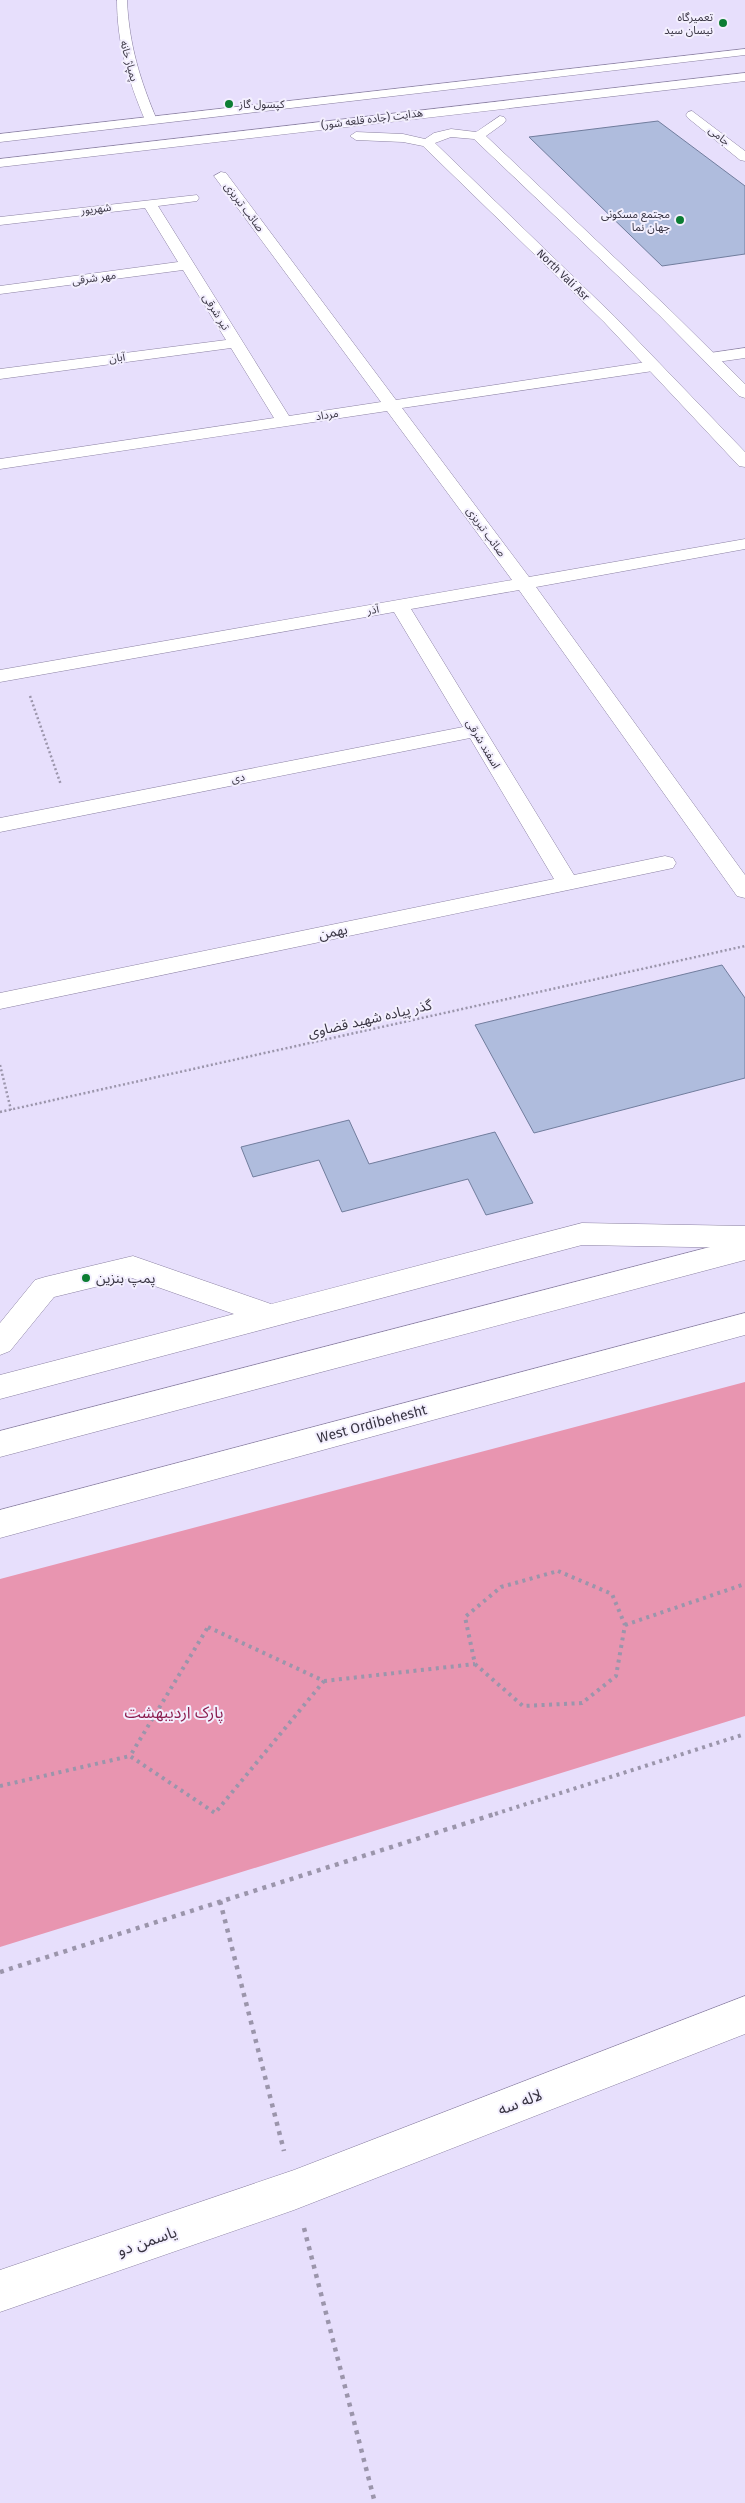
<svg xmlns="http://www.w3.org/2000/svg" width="745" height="2503" viewBox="0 0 745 2503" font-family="'Fira Sans','Noto Sans Arabic',sans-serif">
	<rect width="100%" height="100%" fill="#e7dffc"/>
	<path fill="#e895b0" d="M745,1382V1716L0,1947V1579Z"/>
	<g fill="#afbcdd" stroke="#717d9d">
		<path d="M658,121L745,186V254L662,266L529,137Z"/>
		<path d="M722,965L745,998V1078L534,1133L475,1025Z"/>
		<path d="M349,1120L369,1164L495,1132L533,1203L486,1215L468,1179L342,1212L319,1160L253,1177L241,1147Z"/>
	</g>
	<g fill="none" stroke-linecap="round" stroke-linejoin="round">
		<g stroke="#8c82a3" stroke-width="1">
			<g id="minor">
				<path d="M117,0H127C129,44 140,80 157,120L155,123H147L145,120C128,80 117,43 117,0Z"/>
				<path d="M692,111L745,151V161L740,160L688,118L686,115L688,112Z"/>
				<path d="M221,172L226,173L396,400L653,361L659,363L661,366L653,371L402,408L529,577L745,539V549L536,587L745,875V898L737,896L519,590L411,609L574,875L665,856L673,858L676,863L673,868L0,1009V993L554,879L470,738L0,832V818L463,727L394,612L0,682V670L512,580L387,411L0,469V459L274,418L231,348L0,379V369L226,340L183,270L0,294V286L178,262L145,208L0,225V217L197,195L199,198L197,201L158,206L289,416L381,402L214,176Z"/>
				<path d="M745,348V358L710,363L702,358L710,353Z"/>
				<path d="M582,1223L745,1226V1248L582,1245L0,1399V1375L234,1314L132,1278L54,1297L10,1351L0,1355V1323L35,1280L45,1277L133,1256L271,1304Z"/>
				<path d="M745,1996V2034L294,2210L0,2312V2270L294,2170Z"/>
			</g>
		</g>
		<g stroke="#8c82a3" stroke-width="1">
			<g id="major">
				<path d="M745,49V55L0,142V134Z"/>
				<path d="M745,73V81L0,167V159Z"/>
				<path d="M500,116L504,117L506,120L504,123L486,136L669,309L745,384V398L739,396L659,315L474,139L451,137L435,143L614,316L745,452V467L739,466L604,322L423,146L403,142L356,140L350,136L356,132L403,134L425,139L434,133L451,129L476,132Z"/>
				<path d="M745,1238V1260L0,1457V1431Z"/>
				<path d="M745,1313V1335L0,1538V1510Z"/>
			</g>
		</g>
		<g stroke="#9b95ab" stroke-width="2.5" stroke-dasharray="2 2.5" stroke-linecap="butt">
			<path d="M30,696L61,785"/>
			<path d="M0,1065L11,1110"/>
			<path d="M0,1112L745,946"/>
		</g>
		<g stroke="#9b95ab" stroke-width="4" stroke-dasharray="3 4.5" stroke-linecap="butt">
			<path d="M558,1571L612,1594L625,1625L616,1676L582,1703L523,1706L475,1664L465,1617L501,1587Z"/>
			<path d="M625,1625L745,1584"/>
			<path d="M208,1627L324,1681L215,1813L130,1756Z"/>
			<path d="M324,1681L475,1664"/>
			<path d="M0,1786L130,1756"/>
			<path d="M495,1814L745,1734"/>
		</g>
		<g stroke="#9b95ab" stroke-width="4.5" stroke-dasharray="4 5.5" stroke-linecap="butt">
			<path d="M220,1901L284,2151"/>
			<path d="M0,1972L498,1813"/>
			<path d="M304,2228L375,2503"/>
		</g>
		<use href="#minor" fill="#fff" fill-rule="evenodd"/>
		<use href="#major" fill="#fff" fill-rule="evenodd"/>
	</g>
	<g fill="#0c7d33" stroke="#f3effe" stroke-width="2">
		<circle cx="723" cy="23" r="5"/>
		<circle cx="229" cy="104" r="5"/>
		<circle cx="680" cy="220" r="5"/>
		<circle cx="86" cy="1278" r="5"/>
	</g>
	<g text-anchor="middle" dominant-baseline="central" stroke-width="4" stroke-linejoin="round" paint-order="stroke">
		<g font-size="11" fill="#383442" stroke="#f3effe" text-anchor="end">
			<text x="713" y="17">تعمیرگاه<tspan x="713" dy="13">نیسان سید</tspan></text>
			<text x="239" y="104" text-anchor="start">کپسول گاز</text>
			<text x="670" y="214">مجتمع مسکونی<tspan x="670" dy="13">جهان نما</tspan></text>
		</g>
		<g font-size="11" fill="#383442" stroke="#f3effe">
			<text transform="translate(129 61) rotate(75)">پمپاژ خانه</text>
			<text transform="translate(372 119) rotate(-7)">هدایت (جاده قلعه شور)</text>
			<text transform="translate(719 136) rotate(39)">جامی</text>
			<text transform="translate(244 207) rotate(53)">صائب تبریزی</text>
			<text transform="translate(96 209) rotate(-7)">شهریور</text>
			<text transform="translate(563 275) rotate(44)">North Vali Asr</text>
			<text transform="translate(94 278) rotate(-8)">مهر شرقی</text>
			<text transform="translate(216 312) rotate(58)">تیر شرقی</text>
			<text transform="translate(117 358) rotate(-8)">آبان</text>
			<text transform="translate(327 415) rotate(-9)">مرداد</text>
			<text transform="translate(486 532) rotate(54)">صائب تبریزی</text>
			<text transform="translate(373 610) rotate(-10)">آذر</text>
			<text transform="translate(483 744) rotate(59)">اسفند شرقی</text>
			<text transform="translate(238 778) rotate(-11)">دی</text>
		</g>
		<g font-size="14" fill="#383442" stroke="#f3effe">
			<text transform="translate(333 932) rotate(-12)">بهمن</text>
			<text transform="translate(370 1019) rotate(-13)">گذر پیاده شهید قضاوی</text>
			<text transform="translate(372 1424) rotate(-15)">West Ordibehesht</text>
		</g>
		<g font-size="14" fill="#383442" stroke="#f3effe" text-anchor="start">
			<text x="96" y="1278">پمپ بنزین</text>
		</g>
		<g font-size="16" fill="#8b1d4f" stroke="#f3effe">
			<text x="174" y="1712">پارک اردیبهشت</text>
		</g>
		<g font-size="16" fill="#383442" stroke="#f3effe">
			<text transform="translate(520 2102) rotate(-21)">لاله سه</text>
			<text transform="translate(147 2241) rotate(-19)">یاسمن دو</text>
		</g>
	</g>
</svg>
